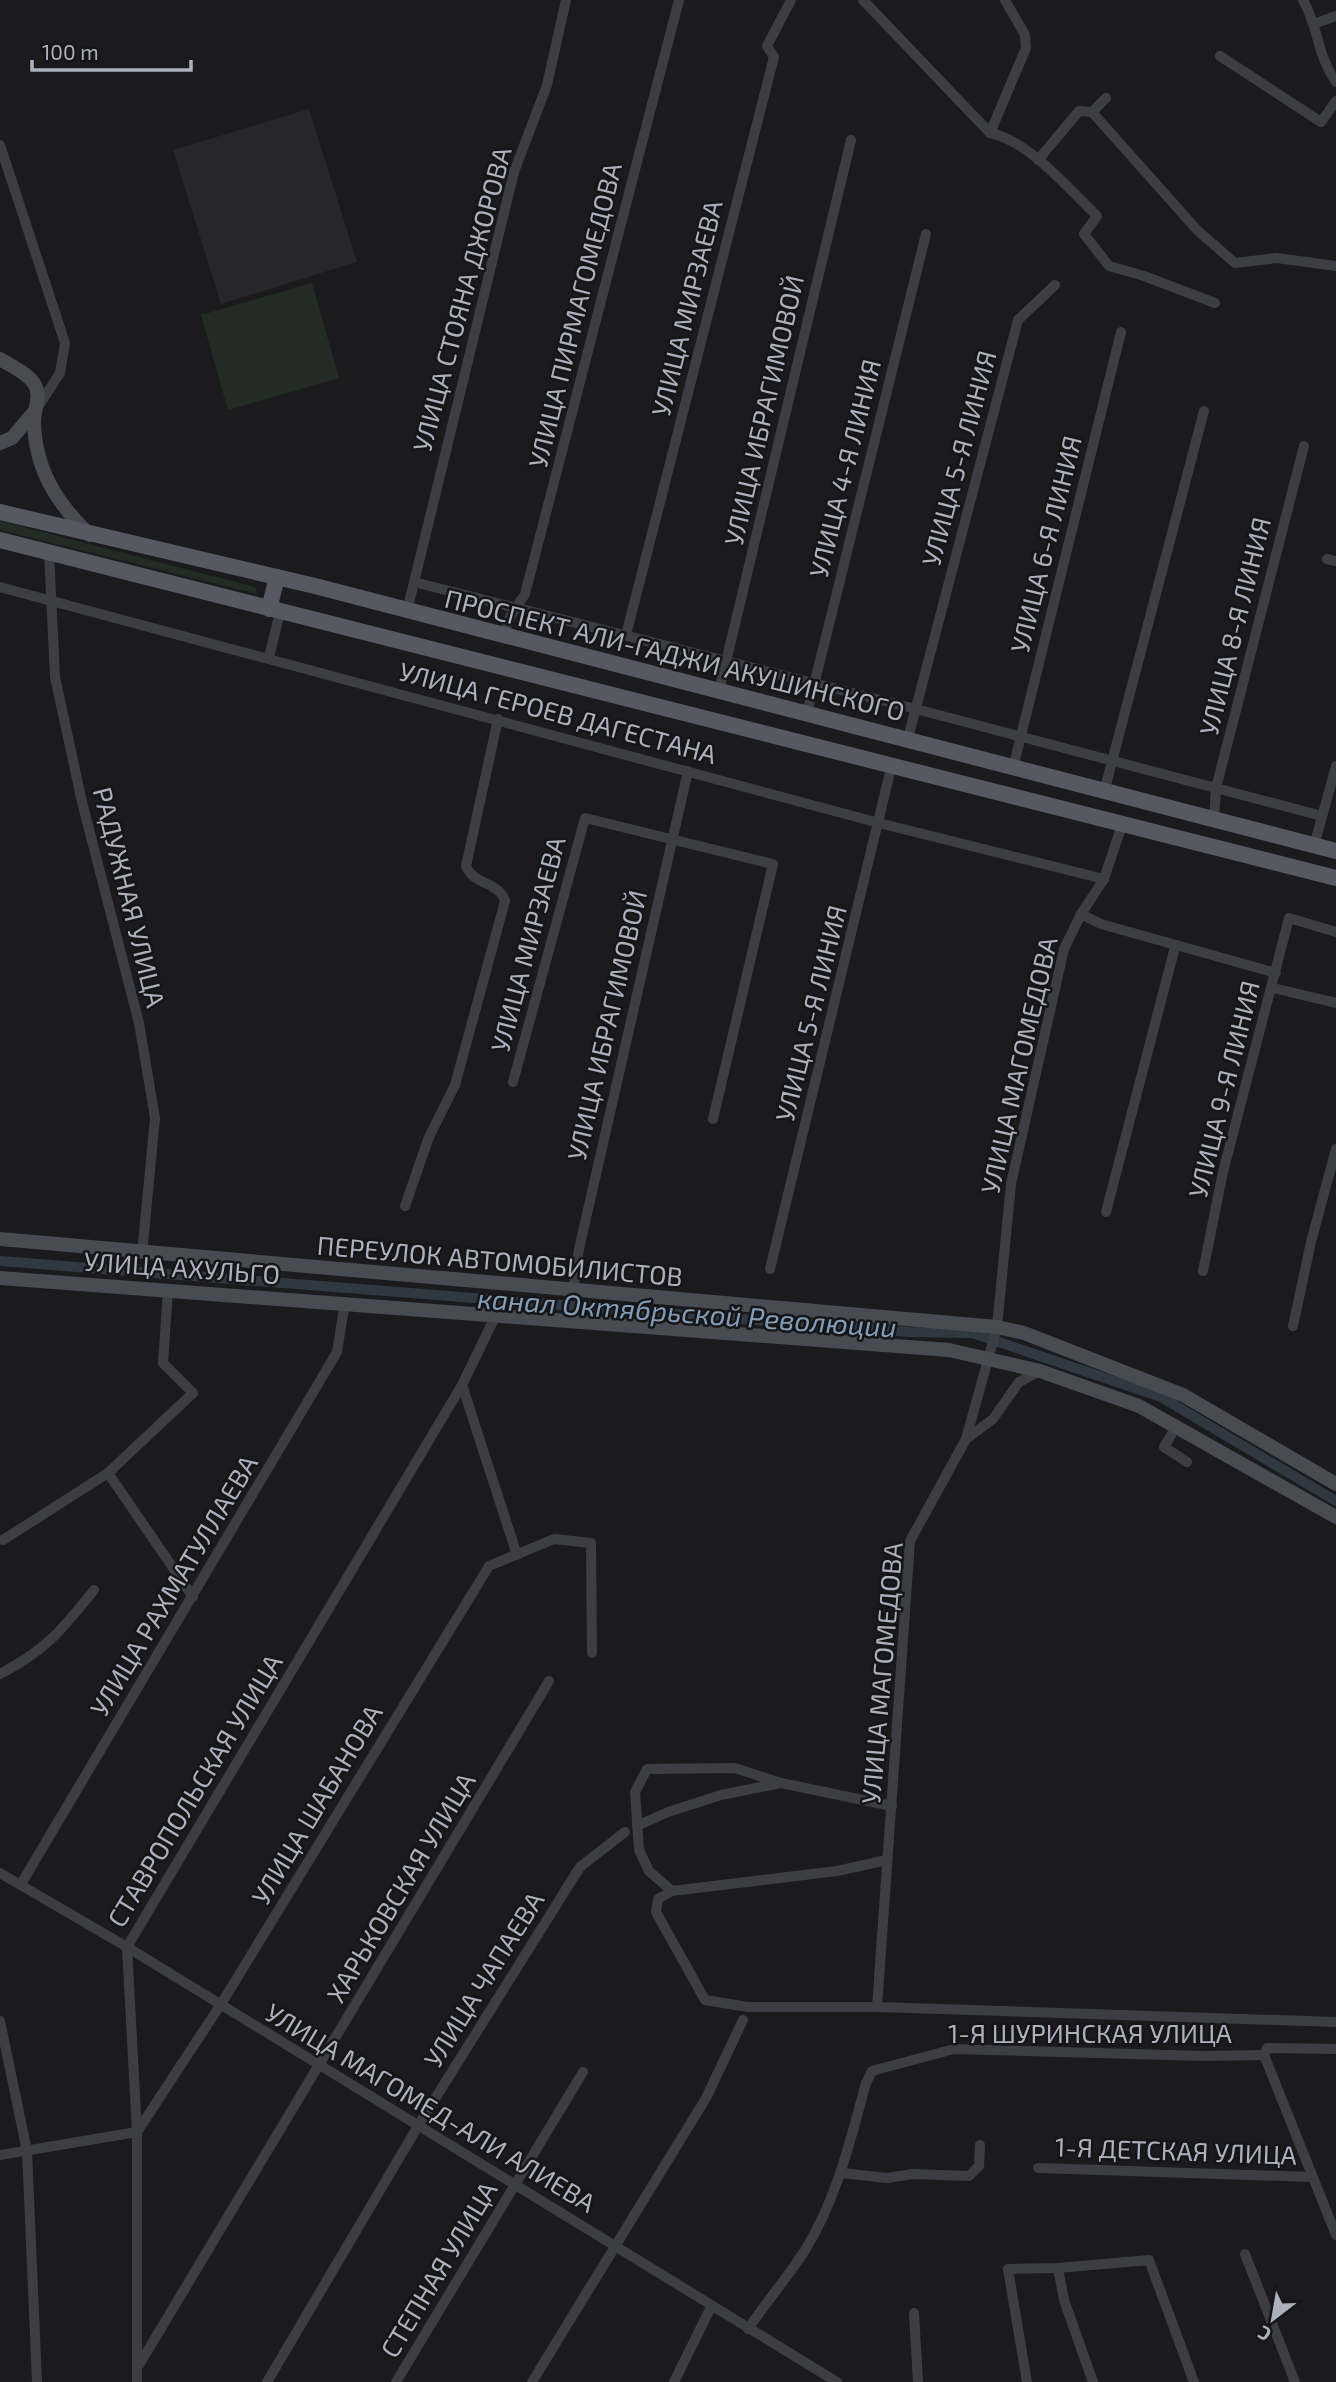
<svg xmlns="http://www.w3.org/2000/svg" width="1336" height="2382" viewBox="0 0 1336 2382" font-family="'Exo 2',sans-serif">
	<rect width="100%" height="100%" fill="#1b1b1d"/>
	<path fill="#27272a" d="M309,109L357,262L221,304L173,150Z"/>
	<g fill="#222c24">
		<path d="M312,283L339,378L228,410L201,315Z"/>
		<path d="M0,521L255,587L258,594L0,530Z"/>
	</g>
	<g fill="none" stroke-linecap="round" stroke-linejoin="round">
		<path stroke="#303942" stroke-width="10" d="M0,1261L909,1332L972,1333L1161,1397L1336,1501"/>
		<g stroke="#3d3e44" stroke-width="10">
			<path d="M863,0L990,133"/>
			<path d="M1303,0C1320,30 1315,51 1336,82"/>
			<path d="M1316,23L1336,16"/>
			<path d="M1220,56L1321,122L1336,101"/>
			<path d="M1092,112L1198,231L1235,263L1277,258L1336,266"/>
			<path d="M990,133C1028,140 1070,190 1097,216L1084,234L1109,266L1144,276L1215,303"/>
			<path d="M990,133L1026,48L1025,35L1005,0"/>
			<path d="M0,145L65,343L60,373L36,410"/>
			<path d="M1038,160L1079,111L1092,112L1106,98"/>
			<path d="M49,552L55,677L82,802L139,1023L155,1118L142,1254"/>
			<path d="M1327,559L1336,561"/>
			<path d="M414,582L916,709L1322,816"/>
			<path d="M0,587L879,823L1104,879"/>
			<path d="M407,611L514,172L547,85L566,0"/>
			<path d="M626,635L774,57L767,46L791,0"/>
			<path d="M503,636L510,617L525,594L679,0"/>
			<path d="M269,657L280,612"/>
			<path d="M719,691L851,140"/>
			<path d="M807,713L926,234"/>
			<path d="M908,738L1018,320L1055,285"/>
			<path d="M1013,768L1121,332"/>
			<path d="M1104,792L1204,411"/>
			<path d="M1214,819L1216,788L1304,446"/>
			<path d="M1314,846L1336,766"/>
			<path d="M1081,914L1101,924L1276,973"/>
			<path d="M1273,988L1336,1003"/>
			<path d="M513,1082L585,818L773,864L713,1119"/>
			<path d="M405,1206L429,1137L455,1085L505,901C500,882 473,885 466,866L498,719"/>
			<path d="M1106,1212L1175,947"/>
			<path d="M770,1269L891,768"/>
			<path d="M1203,1271L1223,1172L1289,918L1336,932"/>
			<path d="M573,1291L579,1249L688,771"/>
			<path d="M1293,1326L1311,1242L1336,1149"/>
			<path d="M462,1385L517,1555"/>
			<path d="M1177,1425L1164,1447L1187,1462"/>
			<path d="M966,1439L993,1419L1019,1382L1040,1371"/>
			<path d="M108,1473L193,1597"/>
			<path d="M3,1540L108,1473L193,1393L163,1363L168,1290"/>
			<path d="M0,1674C46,1650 62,1630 94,1590"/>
			<path d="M781,1783L735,1768L647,1769L635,1792L639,1850L649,1871L672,1891L658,1899L656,1912L705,2000L748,2007H877L1336,2022"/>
			<path d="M637,1826L668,1812L721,1795L781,1783L892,1806"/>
			<path d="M0,1873L127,1947L837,2382"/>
			<path d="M21,1884L337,1352L345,1302"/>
			<path d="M672,1891L837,1871L887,1860"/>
			<path d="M877,2007L910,1541L966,1439L997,1327L1011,1184L1064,949L1081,914L1104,879L1122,825"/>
			<path d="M0,2021L27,2151L37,2382"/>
			<path d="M1336,2049L1267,2048L1264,2055L1336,2235"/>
			<path d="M0,2155L137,2132L221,2004L489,1566L554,1539L591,1543L592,1653"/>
			<path d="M1038,2168L1312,2177"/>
			<path d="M842,2173L887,2178L913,2174L969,2176L979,2166L980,2145"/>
			<path d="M1245,2254L1295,2382"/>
			<path d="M1058,2268L1064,2300L1093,2382"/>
			<path d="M914,2313L918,2382"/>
			<path d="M748,2329C766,2302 788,2277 805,2250C837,2199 850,2141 866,2083L872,2071L954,2049L1204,2056L1264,2055"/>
			<path d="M139,2365L549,1681"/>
			<path d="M137,2382V2132L127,1947L462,1385L496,1315"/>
			<path d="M267,2382L418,2126L580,1867L625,1832"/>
			<path d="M396,2382L583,2072"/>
			<path d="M532,2382L706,2098L743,2020"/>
			<path d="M674,2382L711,2307"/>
			<path d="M1027,2382L1008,2269L1058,2268L1149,2260L1194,2382"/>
		</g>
		<g stroke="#494b52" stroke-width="14">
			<path d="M0,359C11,366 28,373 35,385C41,396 34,409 34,422C35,469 57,504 90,535"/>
			<path d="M0,443L12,438L34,412"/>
			<path d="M0,1239L997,1327L1024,1333L1183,1395L1336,1484"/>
			<path d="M0,1278L949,1350L1040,1371L1139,1406L1336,1517"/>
		</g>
		<g stroke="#575962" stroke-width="16">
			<path d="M0,512L315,586L1336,851"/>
			<path d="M0,540L1336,878"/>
			<path d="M269,609L277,577"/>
		</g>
	</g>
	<g text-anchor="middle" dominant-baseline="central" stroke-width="5" stroke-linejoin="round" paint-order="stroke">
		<g font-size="26" fill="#adb1bd" stroke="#161618">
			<text transform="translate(461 299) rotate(-75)">УЛИЦА СТОЯНА ДЖОРОВА</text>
			<text transform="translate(686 308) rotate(-76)">УЛИЦА МИРЗАЕВА</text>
			<text transform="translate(574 315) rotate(-76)">УЛИЦА ПИРМАГОМЕДОВА</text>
			<text transform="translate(763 410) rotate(-77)">УЛИЦА ИБРАГИМОВОЙ</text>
			<text transform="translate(958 458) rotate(-75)">УЛИЦА 5-Я ЛИНИЯ</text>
			<text transform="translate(844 468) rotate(-76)">УЛИЦА 4-Я ЛИНИЯ</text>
			<text transform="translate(1045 544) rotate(-76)">УЛИЦА 6-Я ЛИНИЯ</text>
			<text transform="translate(1234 626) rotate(-76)">УЛИЦА 8-Я ЛИНИЯ</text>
			<text transform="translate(675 654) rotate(14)">ПРОСПЕКТ АЛИ-ГАДЖИ АКУШИНСКОГО</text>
			<text transform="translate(558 712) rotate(15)">УЛИЦА ГЕРОЕВ ДАГЕСТАНА</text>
			<text transform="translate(130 897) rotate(76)">РАДУЖНАЯ УЛИЦА</text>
			<text transform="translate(527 944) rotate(-75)">УЛИЦА МИРЗАЕВА</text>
			<text transform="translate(810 1013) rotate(-76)">УЛИЦА 5-Я ЛИНИЯ</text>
			<text transform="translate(606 1025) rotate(-77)">УЛИЦА ИБРАГИМОВОЙ</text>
			<text transform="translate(1018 1065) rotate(-77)">УЛИЦА МАГОМЕДОВА</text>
			<text transform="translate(1223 1089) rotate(-76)">УЛИЦА 9-Я ЛИНИЯ</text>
			<text transform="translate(500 1260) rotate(5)">ПЕРЕУЛОК АВТОМОБИЛИСТОВ</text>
			<text transform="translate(182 1267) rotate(4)">УЛИЦА АХУЛЬГО</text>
			<text transform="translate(173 1585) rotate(-59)">УЛИЦА РАХМАТУЛЛАЕВА</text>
			<text transform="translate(881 1673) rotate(-85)">УЛИЦА МАГОМЕДОВА</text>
			<text transform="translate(194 1790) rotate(-59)">СТАВРОПОЛЬСКАЯ УЛИЦА</text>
			<text transform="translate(316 1804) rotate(-59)">УЛИЦА ШАБАНОВА</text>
			<text transform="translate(400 1887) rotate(-59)">ХАРЬКОВСКАЯ УЛИЦА</text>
			<text transform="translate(483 1979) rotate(-58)">УЛИЦА ЧАПАЕВА</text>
			<text x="1090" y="2032">1-Я ШУРИНСКАЯ УЛИЦА</text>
			<text transform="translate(431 2107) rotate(31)">УЛИЦА МАГОМЕД-АЛИ АЛИЕВА</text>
			<text transform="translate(1176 2150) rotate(2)">1-Я ДЕТСКАЯ УЛИЦА</text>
			<text transform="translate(438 2269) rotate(-59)">СТЕПНАЯ УЛИЦА</text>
		</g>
		<g font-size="28" font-style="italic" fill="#839db8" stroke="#161618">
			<text transform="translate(687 1312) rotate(4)">канал Октябрьской Революции</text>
		</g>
	</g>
	<g transform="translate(1273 2319) rotate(211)" stroke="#161618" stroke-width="5" paint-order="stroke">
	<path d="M0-5L12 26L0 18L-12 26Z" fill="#adb1bd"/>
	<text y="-10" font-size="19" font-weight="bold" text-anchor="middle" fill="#adb1bd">С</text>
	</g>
	<path d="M32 60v10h159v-10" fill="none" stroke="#adb1bd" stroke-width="3.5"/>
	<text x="42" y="60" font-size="21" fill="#adb1bd" stroke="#161618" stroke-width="5" paint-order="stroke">100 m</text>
</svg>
